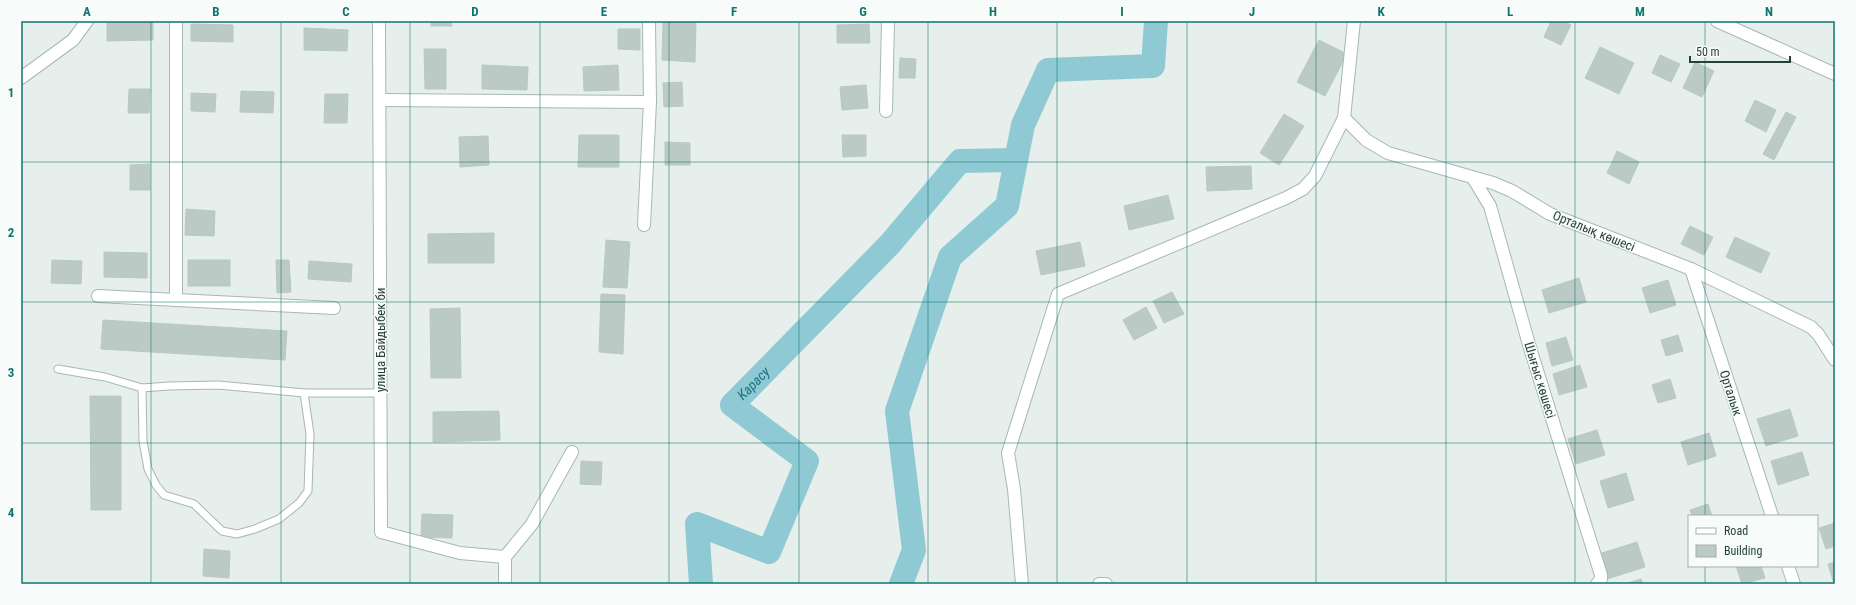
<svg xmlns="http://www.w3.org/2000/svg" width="1856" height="605" viewBox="0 0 1856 605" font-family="'Roboto Condensed',sans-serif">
	<rect width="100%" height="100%" fill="#e6efeb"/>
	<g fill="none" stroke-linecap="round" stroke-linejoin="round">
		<g stroke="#8ec9d4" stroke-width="24">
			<path id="s1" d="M701,584L697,524L769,552L807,461L732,405L890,244L960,161L1016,160"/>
			<path d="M901,584L914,550L897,411L950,257L1007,206L1023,125L1048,70L1153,66L1156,21"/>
		</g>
	</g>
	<g fill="#bbcac4" stroke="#b8c9c2">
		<path d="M431,21H451L452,26H431Z"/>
		<path d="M663,21L696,22L695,62L662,60Z"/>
		<path d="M1551,21H1562L1571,25L1561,45L1544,37Z"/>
		<path d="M153,22V40L107,41V23Z"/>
		<path d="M191,24L233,25V42L191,41Z"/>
		<path d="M869,24L870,43H837V25Z"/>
		<path d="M304,28L348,30L347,51L304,50Z"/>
		<path d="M618,29H640V50L618,49Z"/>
		<path d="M1319,40L1347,54L1325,96L1297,82Z"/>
		<path d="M1600,47L1634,63L1619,94L1585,78Z"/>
		<path d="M424,49H446V89H425Z"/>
		<path d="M1660,55L1680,64L1671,82L1652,73Z"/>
		<path d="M900,58L916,59L915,78H899Z"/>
		<path d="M1695,62L1714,71L1702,97L1683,88Z"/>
		<path d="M482,65L528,67L527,90L482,89Z"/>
		<path d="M618,65L619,90L584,91L583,67Z"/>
		<path d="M682,82L683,106L664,107L663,83Z"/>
		<path d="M866,85L868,108L842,110L840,87Z"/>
		<path d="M129,89H150L149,113H128Z"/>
		<path d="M241,91L274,92L273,113L240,112Z"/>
		<path d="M191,93L216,94L215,112L191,111Z"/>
		<path d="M325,94H348L347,123H324Z"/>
		<path d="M1755,100L1776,110L1766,132L1745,121Z"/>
		<path d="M1786,112L1796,117L1774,160L1763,154Z"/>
		<path d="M1284,114L1304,126L1279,165L1260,153Z"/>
		<path d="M579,135H619V167H578Z"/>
		<path d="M842,135H866V156L843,157Z"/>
		<path d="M488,136L489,165L460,167L459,137Z"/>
		<path d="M665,142L690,143V165H665Z"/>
		<path d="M1617,151L1639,162L1629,184L1607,173Z"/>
		<path d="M150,164V190H130V165Z"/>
		<path d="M1251,166L1252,189L1207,191L1206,167Z"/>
		<path d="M1168,195L1174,219L1129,230L1124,206Z"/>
		<path d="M186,209L215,211L214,236L185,235Z"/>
		<path d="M1690,226L1713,237L1704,255L1681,244Z"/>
		<path d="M494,233V263H428V234Z"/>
		<path d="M1735,237L1770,253L1761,273L1726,257Z"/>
		<path d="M606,240L630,242L627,288L603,287Z"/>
		<path d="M1080,242L1085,266L1041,275L1036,251Z"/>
		<path d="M104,252L147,253V278L104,277Z"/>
		<path d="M52,260L82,261L81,284L51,283Z"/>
		<rect x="188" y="260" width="42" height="26"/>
		<path d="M276,260H289L291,292L277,293Z"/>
		<path d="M309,261L352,264L351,282L308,279Z"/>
		<path d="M1579,278L1586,302L1549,313L1542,290Z"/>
		<path d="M1668,280L1676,305L1650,313L1642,288Z"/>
		<path d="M1172,292L1184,314L1164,323L1153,301Z"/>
		<path d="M601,294L625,295L623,354L599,352Z"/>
		<path d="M1146,307L1157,328L1134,340L1123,320Z"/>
		<path d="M460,308L461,378H431L430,309Z"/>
		<path d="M103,320L287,331L285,360L101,349Z"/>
		<path d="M1678,335L1683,351L1666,356L1661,340Z"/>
		<path d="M1566,337L1573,360L1552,366L1546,343Z"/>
		<path d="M1580,365L1587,387L1559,395L1553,374Z"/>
		<path d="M1670,379L1676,398L1658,403L1652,385Z"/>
		<path d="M90,396H121V510H91Z"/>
		<path d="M1790,409L1798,436L1766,446L1757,419Z"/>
		<path d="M499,411L500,440L433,442V412Z"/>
		<path d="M1597,430L1605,455L1576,464L1568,439Z"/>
		<path d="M1709,433L1716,456L1688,465L1681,442Z"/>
		<path d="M1802,452L1809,475L1778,485L1771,461Z"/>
		<path d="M581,461L602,462L601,485L580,484Z"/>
		<path d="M1626,473L1634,500L1608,508L1600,481Z"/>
		<path d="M1708,504L1712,516H1692L1690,510Z"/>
		<path d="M422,514L453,515L452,538L421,537Z"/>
		<path d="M1835,523V546L1826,549L1819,528Z"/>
		<path d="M1637,542L1645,567L1607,579L1599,554Z"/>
		<path d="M204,549L230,551L229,578L203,576Z"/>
		<path d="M1835,562V584H1834L1828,564Z"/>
		<path d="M1736,566H1761L1765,578L1742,584Z"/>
		<path d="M1641,579L1643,584H1625Z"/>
	</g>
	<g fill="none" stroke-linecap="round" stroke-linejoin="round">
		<g stroke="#a8b8b2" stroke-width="9">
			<g id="service">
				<path d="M58,369L105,377L142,388L169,386L218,385L304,393H380"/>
				<path d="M142,388L143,441L148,469L156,485L164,495L194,504L222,531L237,534L255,529L279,519L299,503L308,491L310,434L304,393"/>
			</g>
		</g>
		<g stroke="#a8b8b2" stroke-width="14">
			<g id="minor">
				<path d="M379,21L381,532L460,553L505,557"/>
				<path d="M1717,21L1835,74"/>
				<path d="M21,78L73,40L87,21"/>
				<path d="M380,100L650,102"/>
				<path d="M886,111L888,21"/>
				<path d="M1344,118L1366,140L1388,153L1493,183L1512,191L1550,214L1691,269L1811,327L1818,334L1835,360"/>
				<path d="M1473,178L1490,206L1530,348L1601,575V579L1597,584"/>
				<path d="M644,225L650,102L649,21"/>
				<path d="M1691,269L1772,516"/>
				<path d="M98,296L334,308"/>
				<path d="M176,300V21"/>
				<path d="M1788,566L1794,584"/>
				<path d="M505,584V557L532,524L572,452"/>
				<path d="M1022,584L1014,489L1008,453L1058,294L1286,198L1303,189L1315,176L1344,118L1354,21"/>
				<path d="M1099,584H1106"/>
			</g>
		</g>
		<use href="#service" stroke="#fff" stroke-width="7"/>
		<use href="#minor" stroke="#fff" stroke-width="12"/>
	</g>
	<path fill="none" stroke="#0f766e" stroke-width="1" stroke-opacity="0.55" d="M151,21V584M281,21V584M410,21V584M540,21V584M669,21V584M799,21V584M928,21V584M1057,21V584M1187,21V584M1316,21V584M1446,21V584M1575,21V584M1705,21V516M21,162H1835M21,302H1835M21,443H1835M1705,566V584"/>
	<g text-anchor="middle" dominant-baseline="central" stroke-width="3" stroke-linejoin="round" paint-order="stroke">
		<g font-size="13" fill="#24423a" stroke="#f7fbf9">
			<text transform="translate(1594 231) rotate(22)">Орталық көшесі</text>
			<text transform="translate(380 340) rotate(-90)">улица Байдыбек би</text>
			<text transform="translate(1540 380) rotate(73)">Шығыс көшесі</text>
			<text transform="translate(1731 393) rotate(72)">Орталык</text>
		</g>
		<g font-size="14" font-style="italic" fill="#1c6f80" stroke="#f7fbf9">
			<text stroke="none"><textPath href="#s1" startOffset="360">Карасу</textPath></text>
		</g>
	</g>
	<rect width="1856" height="605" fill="none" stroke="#f7fbf9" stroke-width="44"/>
	<rect x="1688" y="515" width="130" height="52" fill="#f7fbf9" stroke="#a3b1ad"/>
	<rect x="1696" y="528" width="20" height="6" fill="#ffffff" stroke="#a3b1ad"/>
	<text x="1724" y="535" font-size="12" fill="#24423a">Road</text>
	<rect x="1696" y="545" width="20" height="12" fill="#bbcac4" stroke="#a3b1ad"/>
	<text x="1724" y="555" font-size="12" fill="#24423a">Building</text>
	<path d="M1690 56v6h100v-6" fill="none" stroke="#24423a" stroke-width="2"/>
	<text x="1696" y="56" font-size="12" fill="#24423a" stroke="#f7fbf9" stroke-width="3" paint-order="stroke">50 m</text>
	<rect x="22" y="22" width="1812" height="561" fill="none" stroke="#0f766e" stroke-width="1.5"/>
	<g font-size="13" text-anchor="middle" font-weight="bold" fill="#0f766e">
		<text x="87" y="16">A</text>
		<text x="216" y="16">B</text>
		<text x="346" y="16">C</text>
		<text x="475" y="16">D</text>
		<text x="604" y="16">E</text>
		<text x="734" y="16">F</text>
		<text x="863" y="16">G</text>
		<text x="993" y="16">H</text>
		<text x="1122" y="16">I</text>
		<text x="1252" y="16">J</text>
		<text x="1381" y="16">K</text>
		<text x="1510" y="16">L</text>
		<text x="1640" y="16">M</text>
		<text x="1769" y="16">N</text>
		<text x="11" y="97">1</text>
		<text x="11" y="237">2</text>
		<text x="11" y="377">3</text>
		<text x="11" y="517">4</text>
	</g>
</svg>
